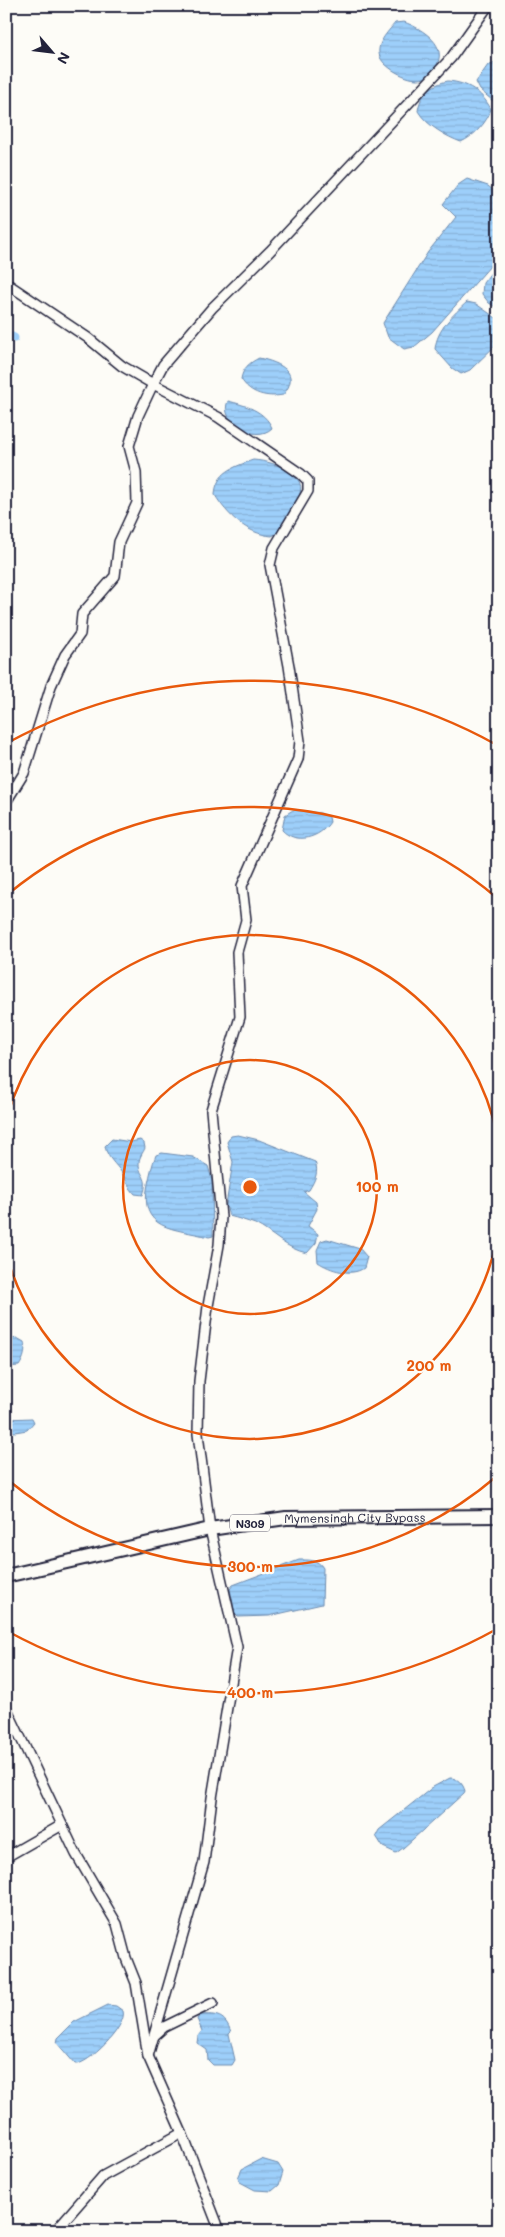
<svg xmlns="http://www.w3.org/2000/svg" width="505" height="2237" viewBox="0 0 505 2237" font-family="Mali,sans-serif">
	<defs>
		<pattern id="water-rules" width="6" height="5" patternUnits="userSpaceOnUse" patternTransform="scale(1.25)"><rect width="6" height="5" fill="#9dcffa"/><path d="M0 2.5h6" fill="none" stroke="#87b1d7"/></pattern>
	</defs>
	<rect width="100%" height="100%" fill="#fdfcf7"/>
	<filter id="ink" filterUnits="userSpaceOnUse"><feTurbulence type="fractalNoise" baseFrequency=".02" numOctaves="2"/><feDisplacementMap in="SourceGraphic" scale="10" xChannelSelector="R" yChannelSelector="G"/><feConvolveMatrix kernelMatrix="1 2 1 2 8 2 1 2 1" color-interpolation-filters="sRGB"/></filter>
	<g filter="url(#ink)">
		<g fill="url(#water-rules)" stroke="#6c8aae">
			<path d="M404,22C423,29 450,46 435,68C432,72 428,77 424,78C412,83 385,69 380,57C375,44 388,32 395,23Z"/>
			<path d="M495,62L499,63V106L480,90L476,82L488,65Z"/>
			<path d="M448,81C468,83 481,91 491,109C487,123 474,136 461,142C447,137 426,125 418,111C420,94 432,84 448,81Z"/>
			<path d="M467,179L488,186L499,195V256L432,332L414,347L404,349L388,337L383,323L428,252L456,217L443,204L458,185Z"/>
			<path d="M499,262V309L489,303L482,294L483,283Z"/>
			<path d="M467,302L476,304L499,320V342L470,370L461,374L452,368L435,349C437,329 453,315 467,302Z"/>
			<path d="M259,358C280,363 302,372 283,395C267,398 250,394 241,379C243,368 249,363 259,358Z"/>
			<path d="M228,401C245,405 265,411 272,428C256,444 218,422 228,401Z"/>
			<path d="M253,460C266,461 279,464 290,473C293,476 299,479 300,484C305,496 283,522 277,533L272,536C247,534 227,515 215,495C216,472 234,467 253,460Z"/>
			<path d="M293,810L320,813L329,817L330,822C320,838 296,845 282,830L285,815Z"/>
			<path d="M238,1135L259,1140L315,1162C319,1172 315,1180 309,1190L304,1192L316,1202L317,1209L308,1226L318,1234L316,1243L307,1253C286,1249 273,1233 255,1224C247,1221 237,1218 229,1216L226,1205L233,1162L227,1142L231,1136Z"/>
			<path d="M112,1139L131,1142L140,1140L144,1143L145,1148C143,1153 139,1157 139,1163C139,1177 150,1176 143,1195L135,1194C129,1188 127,1181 122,1173C116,1164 107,1158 105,1146Z"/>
			<path d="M162,1153L193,1157L208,1166L212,1180L213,1236L209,1237C174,1228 138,1231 148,1184C150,1174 152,1165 156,1155Z"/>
			<path d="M327,1239L360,1249L367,1257L364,1268C351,1277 330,1270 318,1262L317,1250L321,1241Z"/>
			<path d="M17,1338L24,1342C26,1351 24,1359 19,1366L6,1367V1340Z"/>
			<path d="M32,1418L34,1422L27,1430L15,1432L6,1430V1419Z"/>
			<path d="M299,1560C308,1560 318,1559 323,1568L322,1604L269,1616L238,1617L235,1614L230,1589L233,1585Z"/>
			<path d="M450,1778C458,1778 463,1784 465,1791L464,1793L403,1848L396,1853L383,1847L376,1836L379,1830L433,1787Z"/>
			<path d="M108,2005L116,2006L123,2011C128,2026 87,2066 75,2064L57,2043L58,2038L74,2022Z"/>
			<path d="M200,2015C217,2014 225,2015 231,2032L229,2034L235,2060L232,2065H213L208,2060L207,2050L197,2043L198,2036L202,2031L197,2019Z"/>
			<path d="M261,2159L278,2164L283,2172L279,2185L272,2191L255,2190L240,2182L238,2178L242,2169Z"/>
		</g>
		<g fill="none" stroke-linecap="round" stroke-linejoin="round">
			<path stroke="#9dcffa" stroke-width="9" d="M6,334L14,338"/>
			<g stroke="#22223b" stroke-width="12">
				<g id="minor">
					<path d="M6,283L88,338L122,366L153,384L138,416L129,446L136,472L137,503L119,542L115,576L82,614L80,634L65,655L51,686L24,773L6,802"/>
					<path d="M6,1707L76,1854L117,1924L126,1958L136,1983L148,2056L182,2133L220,2231"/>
					<path d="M6,1857L62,1825"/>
					<path d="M154,2036L164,2027L213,2003"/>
					<path d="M148,2056L204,1862L212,1798L237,1647L210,1529L198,1434L199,1381L208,1306L219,1245L221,1217L211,1110L240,1017L237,952L246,920L242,886L298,759L300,741L289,666L270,565L274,548L308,491V481L301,474L218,417L153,384L163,365L212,308L270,251L451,58L488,6"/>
					<path d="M55,2231L103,2176L182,2133"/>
				</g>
			</g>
			<g stroke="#22223b" stroke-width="16">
				<g id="highway">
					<path id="s1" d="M6,1576L210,1529L286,1518L499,1516"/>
				</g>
			</g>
			<use href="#minor" stroke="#fdfcf7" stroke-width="9"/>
			<use href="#highway" stroke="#fdfcf7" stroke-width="12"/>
		</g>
	</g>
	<g fill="none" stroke="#e8590c" stroke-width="2.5">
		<circle cx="250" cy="1187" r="127"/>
		<path d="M498 1235A253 253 0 0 1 7 1257M7 1117A253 253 0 0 1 498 1139"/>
		<path d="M497 1476A380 380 0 0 1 8 1480M8 894A380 380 0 0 1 497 898"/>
		<path d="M495 1630A506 506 0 0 1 9 1632M9 742A506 506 0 0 1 495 744"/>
	</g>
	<g text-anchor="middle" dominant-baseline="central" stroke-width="4.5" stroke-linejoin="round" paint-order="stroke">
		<rect fill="#fdfcf7" stroke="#646373" stroke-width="1" x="230" y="1514.5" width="40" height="17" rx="4"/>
		<g font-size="11" font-weight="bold" fill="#22223b">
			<text x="250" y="1523">N309</text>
		</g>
		<g font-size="12" fill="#22223b" stroke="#fdfcf7">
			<text stroke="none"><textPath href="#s1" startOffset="355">Mymensingh City Bypass</textPath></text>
		</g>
	</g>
	<circle cx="250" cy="1187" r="8" fill="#e8590c" stroke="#fdfcf7" stroke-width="2.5"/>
	<g font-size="15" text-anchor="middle" font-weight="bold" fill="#e8590c" stroke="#fdfcf7" stroke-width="4.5" stroke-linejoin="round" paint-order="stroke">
		<text x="377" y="1192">100 m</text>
		<text x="429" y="1371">200 m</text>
		<text x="250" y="1572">300 m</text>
		<text x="250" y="1698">400 m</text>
	</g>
	<rect width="505" height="2237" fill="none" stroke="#fdfcf7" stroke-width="25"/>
	<rect x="12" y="12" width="480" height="2212" fill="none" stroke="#22223b" stroke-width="2" filter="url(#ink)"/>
	<g transform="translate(52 52) rotate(118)" stroke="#fdfcf7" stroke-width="4" paint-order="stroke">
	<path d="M0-4L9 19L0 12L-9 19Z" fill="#22223b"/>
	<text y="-8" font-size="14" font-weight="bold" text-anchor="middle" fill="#22223b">N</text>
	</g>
</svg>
